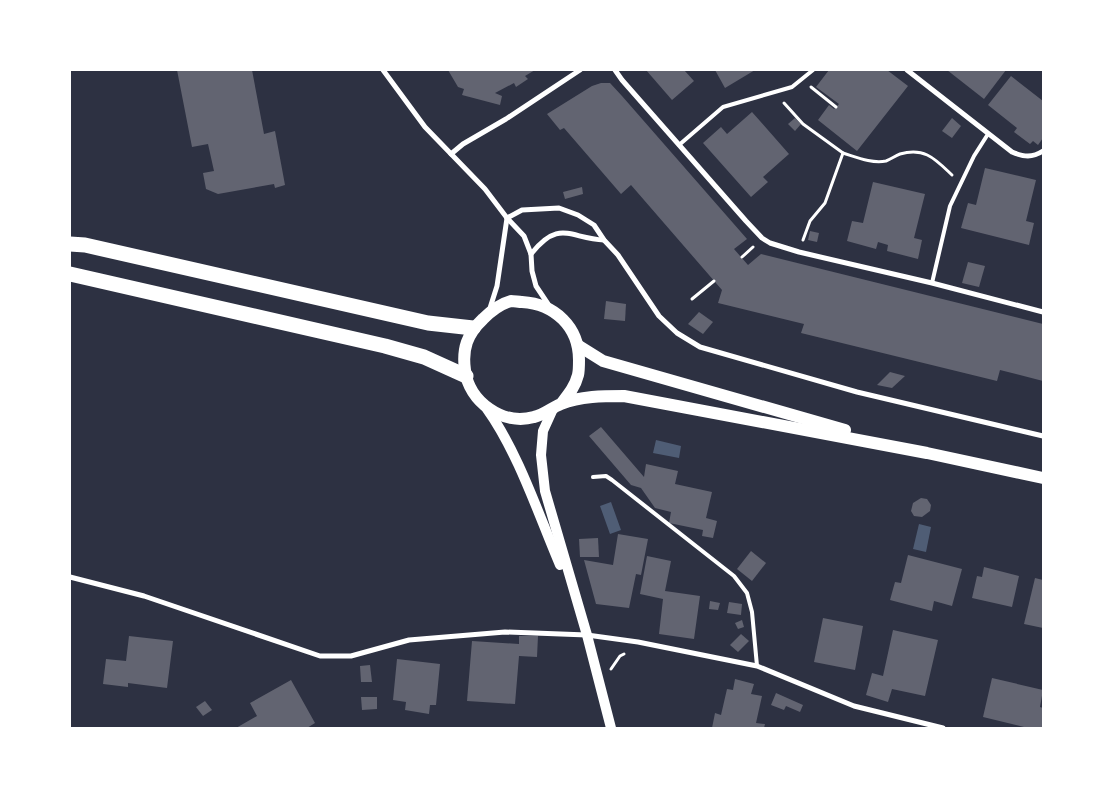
<svg xmlns="http://www.w3.org/2000/svg" width="1113" height="798" viewBox="0 0 1113 798" font-family="'Asap Condensed',sans-serif">
	<rect width="100%" height="100%" fill="#2d3142"/>
	<g fill="#4f5d75">
		<path d="M656,440L681,446L679,458L653,453Z"/>
		<path d="M611,502L621,530L610,534L600,506Z"/>
		<path d="M919,524L931,527L926,552L913,549Z"/>
	</g>
	<g fill="#626471">
		<path d="M177,70H252L264,134L275,131L285,185L275,188L274,184L218,194L206,189L203,173L214,171L208,144L192,147Z"/>
		<path d="M448,70H535L525,76L528,79L516,87L514,83L495,93L502,96L500,105L462,95L464,89L458,87Z"/>
		<path d="M646,70H684L694,81L672,100Z"/>
		<path d="M715,70H755L725,88Z"/>
		<path d="M829,70H887L908,86L857,151L818,120L829,105L834,109L839,104L816,87Z"/>
		<path d="M947,70H1006L984,99Z"/>
		<path d="M1011,76L1043,101V138L1038,145L1033,141L1030,144L1014,132L1017,128L988,105Z"/>
		<path d="M601,83H610L622,96L747,239L734,249L748,265L761,254L1043,324V381L1000,370L997,381L801,333L804,324L718,303L722,290L631,185L621,194L564,128L560,130L547,114L592,86Z"/>
		<path d="M752,112L789,154L763,177L768,182L751,197L703,143L721,127L727,134Z"/>
		<path d="M795,118L801,124L795,131L788,124Z"/>
		<path d="M952,118L961,126L952,138L942,131Z"/>
		<path d="M985,168L1036,180L1026,221L1034,223L1029,245L961,228L968,203L976,205Z"/>
		<path d="M873,182L925,194L914,238L922,240L918,259L887,251L888,245L878,242L876,249L847,241L852,221L863,223Z"/>
		<path d="M582,187L583,194L565,199L563,192Z"/>
		<path d="M810,231L819,233L817,242L808,240Z"/>
		<path d="M968,262L985,266L979,287L962,283Z"/>
		<path d="M606,301L626,304L625,321L604,319Z"/>
		<path d="M699,312L713,322L703,334L688,324Z"/>
		<path d="M890,372L905,376L892,388L877,385Z"/>
		<path d="M601,427L644,477L646,464L678,471L675,484L712,492L706,518L717,521L713,538L702,536L703,530L669,523L671,512L655,508L641,488L631,485L589,436Z"/>
		<path d="M921,498L927,499L931,505L930,511L922,517L914,516L911,511L913,503Z"/>
		<path d="M618,534L648,539L641,575L636,574L629,608L596,604L584,560L613,565Z"/>
		<path d="M598,538L599,557H580L579,539Z"/>
		<path d="M751,551L766,563L752,581L737,569Z"/>
		<path d="M908,555L962,569L952,606L934,601L932,611L890,600L895,582L901,583Z"/>
		<path d="M647,556L671,561L665,591L700,596L694,639L659,634L663,599L640,594Z"/>
		<path d="M984,567L1019,576L1012,607L972,598L977,576L982,577Z"/>
		<path d="M1035,578L1043,580V628L1024,624Z"/>
		<path d="M710,601L720,603L718,610L709,609Z"/>
		<path d="M729,602L742,604L741,615L727,613Z"/>
		<path d="M823,618L863,626L855,670L814,662Z"/>
		<path d="M742,620L744,627L738,629L735,623Z"/>
		<path d="M893,630L938,640L925,696L892,689L888,702L866,695L872,673L883,676Z"/>
		<path d="M741,634L749,641L738,652L730,645Z"/>
		<path d="M129,636L173,641L167,688L128,683V687L103,684L106,659L126,661Z"/>
		<path d="M519,636H538L537,657L519,656L515,704L467,701L472,641L519,644Z"/>
		<path d="M397,659L440,664L436,705H430L429,714L405,710L406,702L393,700Z"/>
		<path d="M370,665L372,682H361L360,666Z"/>
		<path d="M992,678L1043,690L1040,707L1043,708V728H1028L983,717Z"/>
		<path d="M735,679L754,684L751,694L762,696L756,723L765,724L764,728H712L715,713L721,715L727,689L733,690Z"/>
		<path d="M291,680L315,723L307,728H236L257,716L250,703Z"/>
		<path d="M776,693L803,705L800,712L786,706L784,710L771,705Z"/>
		<path d="M361,697H377V709L362,710Z"/>
		<path d="M205,701L212,710L203,716L196,707Z"/>
	</g>
	<g fill="none" stroke-linecap="round" stroke-linejoin="round">
		<g stroke="#fff" stroke-width="3">
			<path d="M811,87L836,107"/>
			<path d="M784,103L803,124L843,153"/>
			<path d="M803,240L810,221L825,203L843,153C856,157 872,164 886,161C891,159 895,156 900,154C925,147 935,159 952,175"/>
			<path d="M742,257L753,247"/>
			<path d="M692,299L714,281"/>
			<path d="M611,669L620,656L624,654"/>
		</g>
		<g stroke="#fff" stroke-width="4">
			<path d="M679,145L723,107L792,87L813,70"/>
			<path d="M932,283L950,206L974,156L988,134"/>
			<path d="M593,477L606,476L612,480L734,576L747,593L752,612L757,666"/>
		</g>
		<g stroke="#fff" stroke-width="5">
			<path d="M383,70L425,127L485,189L507,218L524,236L531,254L532,271L536,286L548,304"/>
			<path d="M615,70L622,80L746,221L762,238L770,243L799,252L932,283L1043,312"/>
			<path d="M907,70L1012,152C1024,157 1032,158 1043,151"/>
			<path d="M451,154L463,144L506,119L580,70"/>
			<path d="M507,218L522,210L559,208L578,215L594,225L604,240L618,255L659,316L677,333L700,347L857,392L1043,436"/>
			<path d="M531,254C559,219 569,238 604,240"/>
			<path d="M490,308L497,286L507,218"/>
			<path d="M70,577L144,596L320,656H351L409,640L505,632L587,635L638,642L757,666L854,706L943,728"/>
		</g>
		<g stroke="#fff" stroke-width="10">
			<path d="M487,409C518,452 539,516 560,565"/>
			<path d="M553,409L543,431L541,455L545,491L587,635L611,728"/>
		</g>
		<g stroke="#fff" stroke-width="12">
			<path d="M579,346L603,361L845,430"/>
			<path d="M561,404C568,395 575,387 578,375C579,371 579,365 579,360C579,327 555,304 522,302C519,302 514,301 511,301C500,304 490,312 483,319C467,334 462,349 465,370C469,402 503,426 534,417C544,415 551,408 561,404C580,396 604,396 624,396L927,453L1043,478"/>
		</g>
		<g stroke="#fff" stroke-width="15">
			<path d="M70,244L85,245L428,323L473,328"/>
			<path d="M70,274L385,346L424,357L466,376"/>
		</g>
	</g>
	<rect width="1113" height="798" fill="none" stroke="#ffffff" stroke-width="142"/>
</svg>
